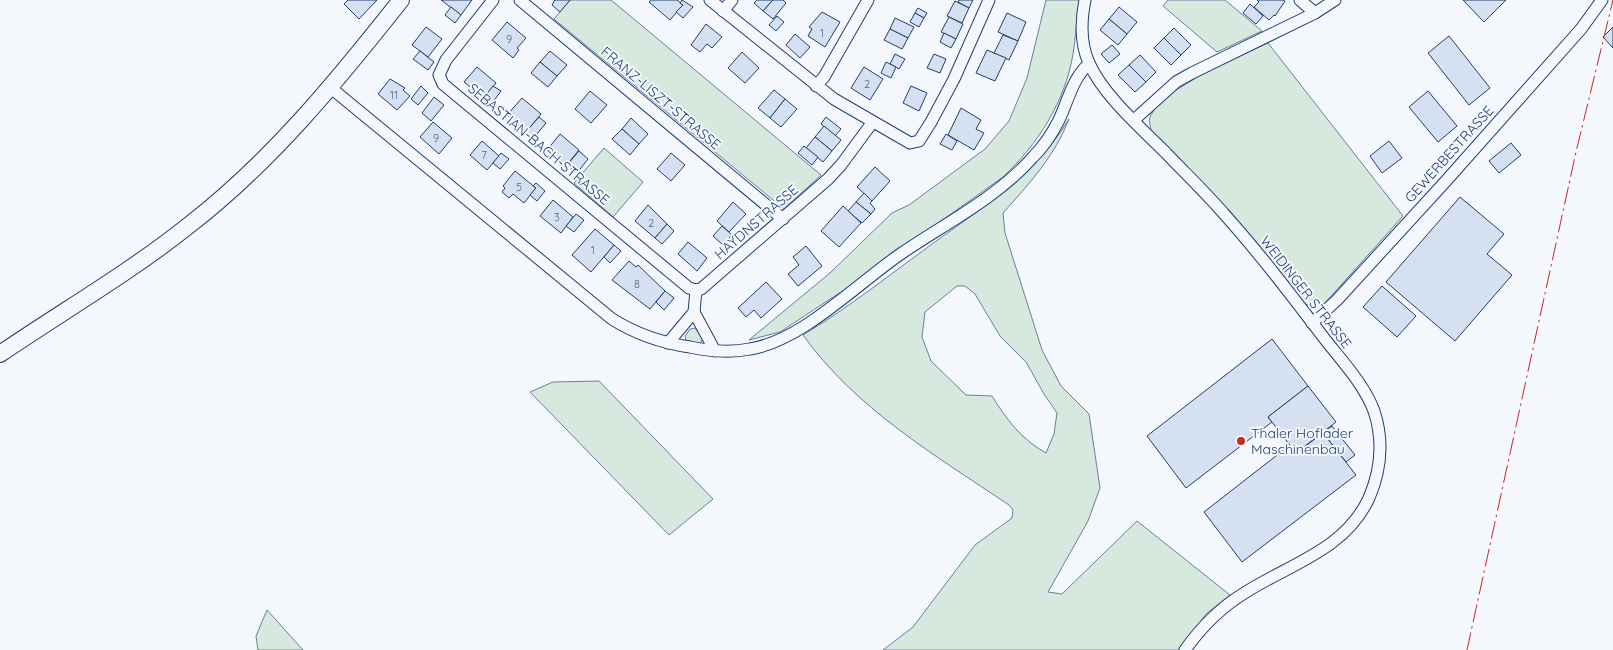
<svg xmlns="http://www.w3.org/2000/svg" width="1613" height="650" viewBox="0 0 1613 650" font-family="Quicksand,sans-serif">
	<rect width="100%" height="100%" fill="#f4f7fb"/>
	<g fill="#d7e8df" stroke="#687fa3" fill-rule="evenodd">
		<path d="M570,0H611L821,175L784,209L554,19Z"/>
		<path d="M1046,0H1081C1076,18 1076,36 1073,54C1065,102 1038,144 1003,177L844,290L780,332L749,340L830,273L892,213L909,205L985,149L1009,121L1027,78Z"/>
		<path d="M1168,0H1225L1262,31L1217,52L1163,6Z"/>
		<path d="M1268,43L1403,216L1324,304C1313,308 1309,307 1299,300L1230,211L1151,130C1150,124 1148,121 1151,115C1162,89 1241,55 1268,43Z"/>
		<path d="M1069,119C1055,156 1029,184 1003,213L1005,233L1042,350L1061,386L1089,414L1100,488L1088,521L1048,592L1062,594L1137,521L1230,595L1206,614L1180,650H883L913,627L975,545L1012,518L1013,510L1009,505C936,456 855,408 803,335C845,310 884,279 924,250C979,209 1032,180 1069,119ZM957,286H965L975,294L1000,336L1026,362L1044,394L1057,413L1054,434L1046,453C1021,439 1007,420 992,396L966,395L931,361L922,337L925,312Z"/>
		<path d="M604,148L643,182L613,217L574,183Z"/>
		<path d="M695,328L703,339L700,344L686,341L685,336L690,329Z"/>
		<path d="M599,381L713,499L669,535L530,392L553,382Z"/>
		<path d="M267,610L303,650H258L256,636Z"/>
	</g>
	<g fill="#d5e0f0" stroke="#1d3f73">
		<path d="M348,0H377L359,19L344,4Z"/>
		<path d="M441,0H472L461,15Z"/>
		<path d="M555,0H570L560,12L552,5Z"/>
		<path d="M651,0H677L683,5L670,20L649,2Z"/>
		<path d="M682,0L693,7L683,18L676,12L683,5L680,3Z"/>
		<path d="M757,0H773L763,11L754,3Z"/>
		<path d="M773,0H783L786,3L773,19L763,11Z"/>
		<path d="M959,0H973L969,8L958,2Z"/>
		<path d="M1257,0H1283L1285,1L1275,16L1274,15L1269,20L1254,7L1259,2Z"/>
		<path d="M1463,0H1506L1484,22Z"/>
		<path d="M955,1L969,8L962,23L947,16Z"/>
		<path d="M1250,4L1263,16L1256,24L1243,13Z"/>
		<path d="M451,7L461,15L455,23L445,15Z"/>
		<path d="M1119,7L1137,22L1127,34L1109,19Z"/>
		<path d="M918,8L927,13L924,18L915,13Z"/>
		<path d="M822,12L840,22L825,47L808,36L812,29L809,27Z"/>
		<path d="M915,13L924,18L919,27L910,22Z"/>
		<path d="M1007,13L1026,22L1018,41L998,32Z"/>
		<path d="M777,16L784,22L776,31L769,25Z"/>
		<path d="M949,17L963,24L956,39L941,32Z"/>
		<path d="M895,18L914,27L908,38L890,29Z"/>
		<path d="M1109,19L1127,34L1118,45L1100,30Z"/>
		<path d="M507,22L526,38L517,48L519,50L513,58L492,40Z"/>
		<path d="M706,24L722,37L712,48L707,44L700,52L691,45Z"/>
		<path d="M426,27L442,39L428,57L412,45Z"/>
		<path d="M1613,27V48L1603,37Z"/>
		<path d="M1174,28L1191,45L1181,55L1164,38Z"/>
		<path d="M890,29L908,38L902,49L884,40Z"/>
		<path d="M944,33L956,39L951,48L940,42Z"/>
		<path d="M795,34L810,47L800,58L786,45Z"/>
		<path d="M1003,35L1018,41L1009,60L994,53Z"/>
		<path d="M1449,36L1490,88L1469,105L1428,53Z"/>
		<path d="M1164,38L1181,55L1171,65L1154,48Z"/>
		<path d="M1112,45L1120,54L1109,63L1101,54Z"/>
		<path d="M987,50L1006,58L995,81L976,73Z"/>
		<path d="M420,51L434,62L428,70L413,59Z"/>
		<path d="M550,51L567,65L557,76L540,62Z"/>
		<path d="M742,52L759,68L745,83L728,68Z"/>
		<path d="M895,54L905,59L899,69L890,64Z"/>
		<path d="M934,54L946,59L940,73L927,68Z"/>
		<path d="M1140,55L1156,72L1146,82L1129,65Z"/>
		<path d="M540,62L557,76L548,87L531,73Z"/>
		<path d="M886,62L896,67L891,78L881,73Z"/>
		<path d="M1129,65L1146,82L1135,92L1118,75Z"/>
		<path d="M477,67L496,83L484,98L464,82Z"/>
		<path d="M864,67L883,79L870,100L851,88Z"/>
		<path d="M390,79L405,88L403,90L410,96L397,110L378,94Z"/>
		<path d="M421,86L428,93L418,105L411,99Z"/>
		<path d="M493,86L501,91L493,102L485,96Z"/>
		<path d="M911,86L927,93L919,111L903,103Z"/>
		<path d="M774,90L785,99L770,118L758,108Z"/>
		<path d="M590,91L607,105L591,123L575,109Z"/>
		<path d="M1428,91L1457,126L1438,142L1409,107Z"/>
		<path d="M434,97L444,105L431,121L422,113Z"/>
		<path d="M522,98L541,114L527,131L507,115Z"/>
		<path d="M785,99L797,109L781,127L770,118Z"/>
		<path d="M961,108L981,120L976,129L984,133L974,150L948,135Z"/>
		<path d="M539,117L546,123L532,140L525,133Z"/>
		<path d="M826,117L841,129L835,136L821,124Z"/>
		<path d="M631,118L648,134L639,144L622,129Z"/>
		<path d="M433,122L452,138L439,154L420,137Z"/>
		<path d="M824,126L841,140L832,151L815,137Z"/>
		<path d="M622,129L639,144L630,155L612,139Z"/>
		<path d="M560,134L579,150L566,166L547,150Z"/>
		<path d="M946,134L957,141L952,150L940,144Z"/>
		<path d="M815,137L832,151L823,162L806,148Z"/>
		<path d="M482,141L499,156L487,170L470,155Z"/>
		<path d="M1389,141L1402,158L1382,173L1370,156Z"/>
		<path d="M1511,143L1521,155L1499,173L1489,161Z"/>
		<path d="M804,146L818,157L812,165L798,153Z"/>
		<path d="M579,151L588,159L577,173L567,165Z"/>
		<path d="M501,153L509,159L500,169L493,163Z"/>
		<path d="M671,153L685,165L671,181L657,169Z"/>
		<path d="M875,167L890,181L872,201L857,187Z"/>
		<path d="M515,171L536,188L524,203L513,194L509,198L502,192L505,188L503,186Z"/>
		<path d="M536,183L545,191L537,201L530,195L536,188L533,186Z"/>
		<path d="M864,193L872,201L870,203L875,209L871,214L856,202Z"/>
		<path d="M1460,197L1504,234L1487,254L1512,275L1455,341L1386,282Z"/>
		<path d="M553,200L573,217L561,233L540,216Z"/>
		<path d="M733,202L746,214L729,232L717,221Z"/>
		<path d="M856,202L871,214L862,223L848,211Z"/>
		<path d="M648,205L667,224L655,238L635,221Z"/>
		<path d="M843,206L861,223L839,247L821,231Z"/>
		<path d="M576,214L584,220L574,232L566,226Z"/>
		<path d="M667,224L674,231L662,244L655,238Z"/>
		<path d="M722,226L732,235L723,245L713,236Z"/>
		<path d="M595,229L614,245L591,272L572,255Z"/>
		<path d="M688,242L707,258L697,271L678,254Z"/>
		<path d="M614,245L621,251L610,263L604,257Z"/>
		<path d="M806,246L822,266L798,286L788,274L799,265L793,257Z"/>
		<path d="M629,261L636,267L638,265L665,291L650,309L612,280Z"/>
		<path d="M766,282L782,299L761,318L754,310L746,317L738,308Z"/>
		<path d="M1382,286L1416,316L1397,337L1363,307Z"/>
		<path d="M665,291L674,298L664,310L656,302Z"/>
		<path d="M1272,339L1308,386L1268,417L1272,422L1186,488L1147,436Z"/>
		<path d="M1308,386L1336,422L1296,453L1268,417Z"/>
		<path d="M1332,426L1355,455L1346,462L1323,433Z"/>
		<path d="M1323,433L1356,475L1242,562L1204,512L1290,445L1296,453Z"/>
	</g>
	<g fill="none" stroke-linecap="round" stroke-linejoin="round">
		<g stroke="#1d3f73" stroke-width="13">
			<g id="street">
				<path d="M493,0L446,60L439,75L443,84L689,288L696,290"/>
				<path d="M520,0L783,219"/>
				<path d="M710,0L834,99L910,143L919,141L931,122L954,79L989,0"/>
				<path d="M1085,0C1081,20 1080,43 1089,63C1103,95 1141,128 1166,153C1186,174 1206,193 1225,215C1260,254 1292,296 1324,338C1341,360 1364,384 1374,411C1384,441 1381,470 1369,498C1345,550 1290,564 1246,592C1221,607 1202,626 1185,650"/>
				<path d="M1300,0L1315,13"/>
				<path d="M723,11L732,0"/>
				<path d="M816,86L824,77L868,0"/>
				<path d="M331,88L612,319C636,334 662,343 690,347C709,351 730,353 750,349C802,341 859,282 902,253C946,223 998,197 1033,157C1044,146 1052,134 1059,120C1068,101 1073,77 1089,64"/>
				<path d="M1134,120L1176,82L1192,73L1315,13L1335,0"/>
				<path d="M694,312L715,351"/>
				<path d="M1312,323L1337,300L1445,182L1581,29L1602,0"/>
				<path d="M668,343L694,312L696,290L701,289L828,179L841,165L872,123"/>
			</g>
		</g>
		<g stroke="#1d3f73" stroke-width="18">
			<path id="secondary" d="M0,354C63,311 129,273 188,226C271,162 337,81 401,0"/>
		</g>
		<use href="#street" stroke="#f4f7fb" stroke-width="11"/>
		<use href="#secondary" stroke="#f4f7fb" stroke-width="16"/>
		<path stroke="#c62828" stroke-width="1" stroke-dasharray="18 4 2.5 4" stroke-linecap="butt" d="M1467,650L1576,152L1613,0"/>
	</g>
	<circle fill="#c62828" stroke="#f4f7fb" stroke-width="2" cx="1241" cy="441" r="5"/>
	<g text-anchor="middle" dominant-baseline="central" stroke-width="4" stroke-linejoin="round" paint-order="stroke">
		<g font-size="11" fill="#4b6792">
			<text x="822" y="33">1</text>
			<text x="509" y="39">9</text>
			<text x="867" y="84">2</text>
			<text x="394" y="95">11</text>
			<text x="436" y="138">9</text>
			<text x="484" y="155">7</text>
			<text x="519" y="187">5</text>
			<text x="557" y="217">3</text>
			<text x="651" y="223">2</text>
			<text x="593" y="250">1</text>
			<text x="637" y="284">8</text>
		</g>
		<g font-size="14" fill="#1d3f73" stroke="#f4f7fb">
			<text transform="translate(661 98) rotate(40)">FRANZ-LISZT-STRASSE</text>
			<text transform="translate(539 144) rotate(40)">SEBASTIAN-BACH-STRASSE</text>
			<text transform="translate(1449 154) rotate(-48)">GEWERBESTRASSE</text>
			<text transform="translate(756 222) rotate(-41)">HAYDNSTRASSE</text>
			<text transform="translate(1306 292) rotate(52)">WEIDINGER STRASSE</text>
		</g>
		<g font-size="14" fill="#1d3f73" stroke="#f4f7fb" text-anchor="start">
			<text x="1251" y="433">Thaler Hoflader<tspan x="1251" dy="16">Maschinenbau</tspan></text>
		</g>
	</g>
</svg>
